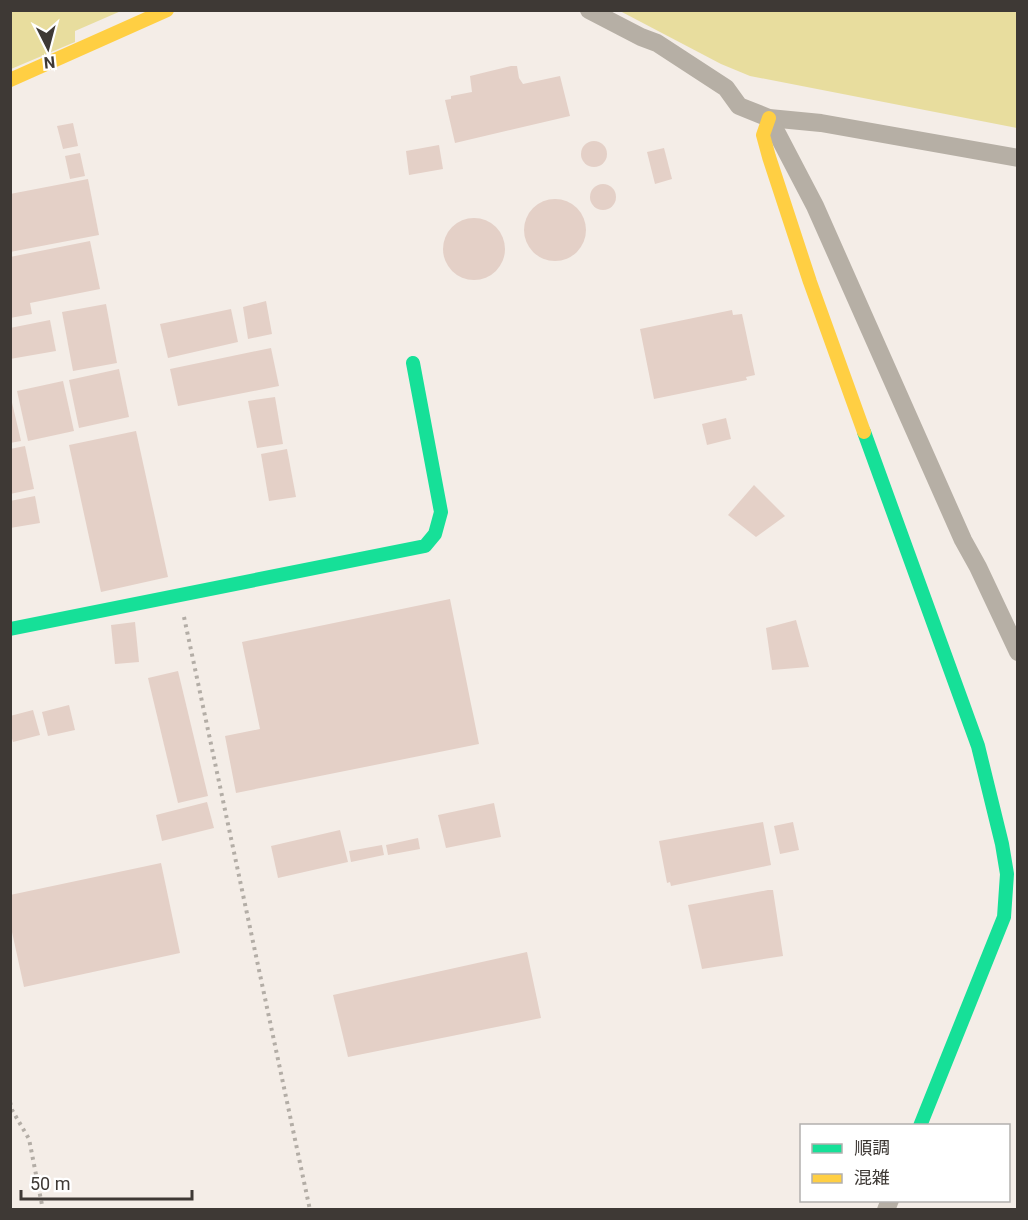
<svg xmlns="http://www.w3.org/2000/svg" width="1028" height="1220" viewBox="0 0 1028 1220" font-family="Roboto,'Noto Sans JP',sans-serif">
	<rect width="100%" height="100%" fill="#f4ede7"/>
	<g fill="#e8dd9e">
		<path d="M11,11H121L75,31V42L11,69Z"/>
		<path d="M620,11H1017V128L750,76L721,64Z"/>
	</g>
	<g fill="#e4d0c7">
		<path d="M511,66H517L519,78L523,84L560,76L570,116L455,143L445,100L451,99V96L472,92L470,76Z"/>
		<path d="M73,123L78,146L63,149L57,126Z"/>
		<circle cx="594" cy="154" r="13"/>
		<path d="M439,145L443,169L409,175L406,151Z"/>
		<path d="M664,148L672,179L655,184L647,152Z"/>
		<path d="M80,153L85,176L70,179L65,156Z"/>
		<path d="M88,179L99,235L10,252V194Z"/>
		<circle cx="603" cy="197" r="13"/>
		<circle cx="555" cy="230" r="31"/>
		<circle cx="474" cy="249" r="31"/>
		<path d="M90,241L100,289L30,303L32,314L10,318V257Z"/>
		<path d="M266,301L272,334L248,339L243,307Z"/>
		<path d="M106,304L117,363L73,371L62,312Z"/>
		<path d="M231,309L238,342L168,358L160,324Z"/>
		<path d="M732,310L733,315L742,314L755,375L746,377L747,380L654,399L640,329Z"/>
		<path d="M50,320L56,351L10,359V328Z"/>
		<path d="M271,348L279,386L178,406L170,369Z"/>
		<path d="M119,369L129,417L79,428L69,380Z"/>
		<path d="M63,381L74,431L28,441L17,391Z"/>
		<path d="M10,394L21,441L10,443Z"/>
		<path d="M275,397L283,444L257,448L248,401Z"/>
		<path d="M726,418L731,439L707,445L702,424Z"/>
		<path d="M136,431L168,577L101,592L69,445Z"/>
		<path d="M25,446L34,489L10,494V449Z"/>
		<path d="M287,449L296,497L269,501L261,454Z"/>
		<path d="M754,485L785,516L756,537L728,515Z"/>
		<path d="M35,496L40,523L10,528V501Z"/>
		<path d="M450,599L479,744L236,793L225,736L260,729L242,642Z"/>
		<path d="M796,620L809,667L772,670L766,628Z"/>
		<path d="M135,622L139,662L115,664L111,625Z"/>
		<path d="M178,671L208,796L178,803L148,678Z"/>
		<path d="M69,705L75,730L48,736L42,712Z"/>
		<path d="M33,710L40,735L13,742L10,732V716Z"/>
		<path d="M207,802L214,828L162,841L156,815Z"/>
		<path d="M494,803L501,837L446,848L438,815Z"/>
		<path d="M763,822L771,865L671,886L670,882L667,883L659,841Z"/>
		<path d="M793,822L799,850L780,854L774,826Z"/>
		<path d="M340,830L348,862L278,878L271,846Z"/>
		<path d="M418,838L420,849L388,855L386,845Z"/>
		<path d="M382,845L384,855L351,862L349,851Z"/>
		<path d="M161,863L180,953L24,987L10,923V895Z"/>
		<path d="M768,890H773L783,956L702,969L688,905Z"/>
		<path d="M527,952L541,1018L348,1057L333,995Z"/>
	</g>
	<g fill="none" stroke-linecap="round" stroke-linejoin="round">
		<g stroke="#b3ada6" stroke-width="4" stroke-dasharray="3 4.5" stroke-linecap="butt">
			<path d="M184,617L310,1210"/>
			<path d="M10,1102L12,1110L29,1139L43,1210"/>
		</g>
		<g stroke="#b6afa5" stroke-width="18">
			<path d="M589,10L641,37L657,43L726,88L739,106L769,118L821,123L1018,158"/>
			<path d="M769,118L815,206L963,540L978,567L1018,652"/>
			<path d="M886,1210L890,1200"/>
		</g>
		<g stroke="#16e098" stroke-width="14">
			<path d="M864,432L978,746L1002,844L1007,874L1004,917L920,1126"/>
			<path d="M10,629L425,546L435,534L441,512L413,363"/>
		</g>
		<g stroke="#ffcf43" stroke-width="14">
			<path d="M10,80L167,10"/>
			<path d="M769,118L763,135L769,157L810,282L864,432"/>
		</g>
	</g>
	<rect width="1028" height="1220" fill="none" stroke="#3e3935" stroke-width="24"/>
	<rect x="800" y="1124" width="210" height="78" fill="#ffffff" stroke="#b2b0ae" stroke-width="1.5"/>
	<rect x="812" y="1144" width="30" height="9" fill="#16e098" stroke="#b2b0ae" stroke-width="1.5"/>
	<text x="854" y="1154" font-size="18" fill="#3e3935">順調</text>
	<rect x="812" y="1174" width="30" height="9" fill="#ffcf43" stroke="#b2b0ae" stroke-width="1.5"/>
	<text x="854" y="1184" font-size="18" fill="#3e3935">混雑</text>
	<g transform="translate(48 48) rotate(174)" stroke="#ffffff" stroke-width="4.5" paint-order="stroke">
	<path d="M0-4.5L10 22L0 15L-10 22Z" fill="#3e3935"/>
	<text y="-9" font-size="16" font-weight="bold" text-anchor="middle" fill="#3e3935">N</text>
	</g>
	<path d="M21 1190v9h171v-9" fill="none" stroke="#3e3935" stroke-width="3"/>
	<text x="30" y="1190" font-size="18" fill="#3e3935" stroke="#ffffff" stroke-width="4.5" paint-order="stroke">50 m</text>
</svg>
